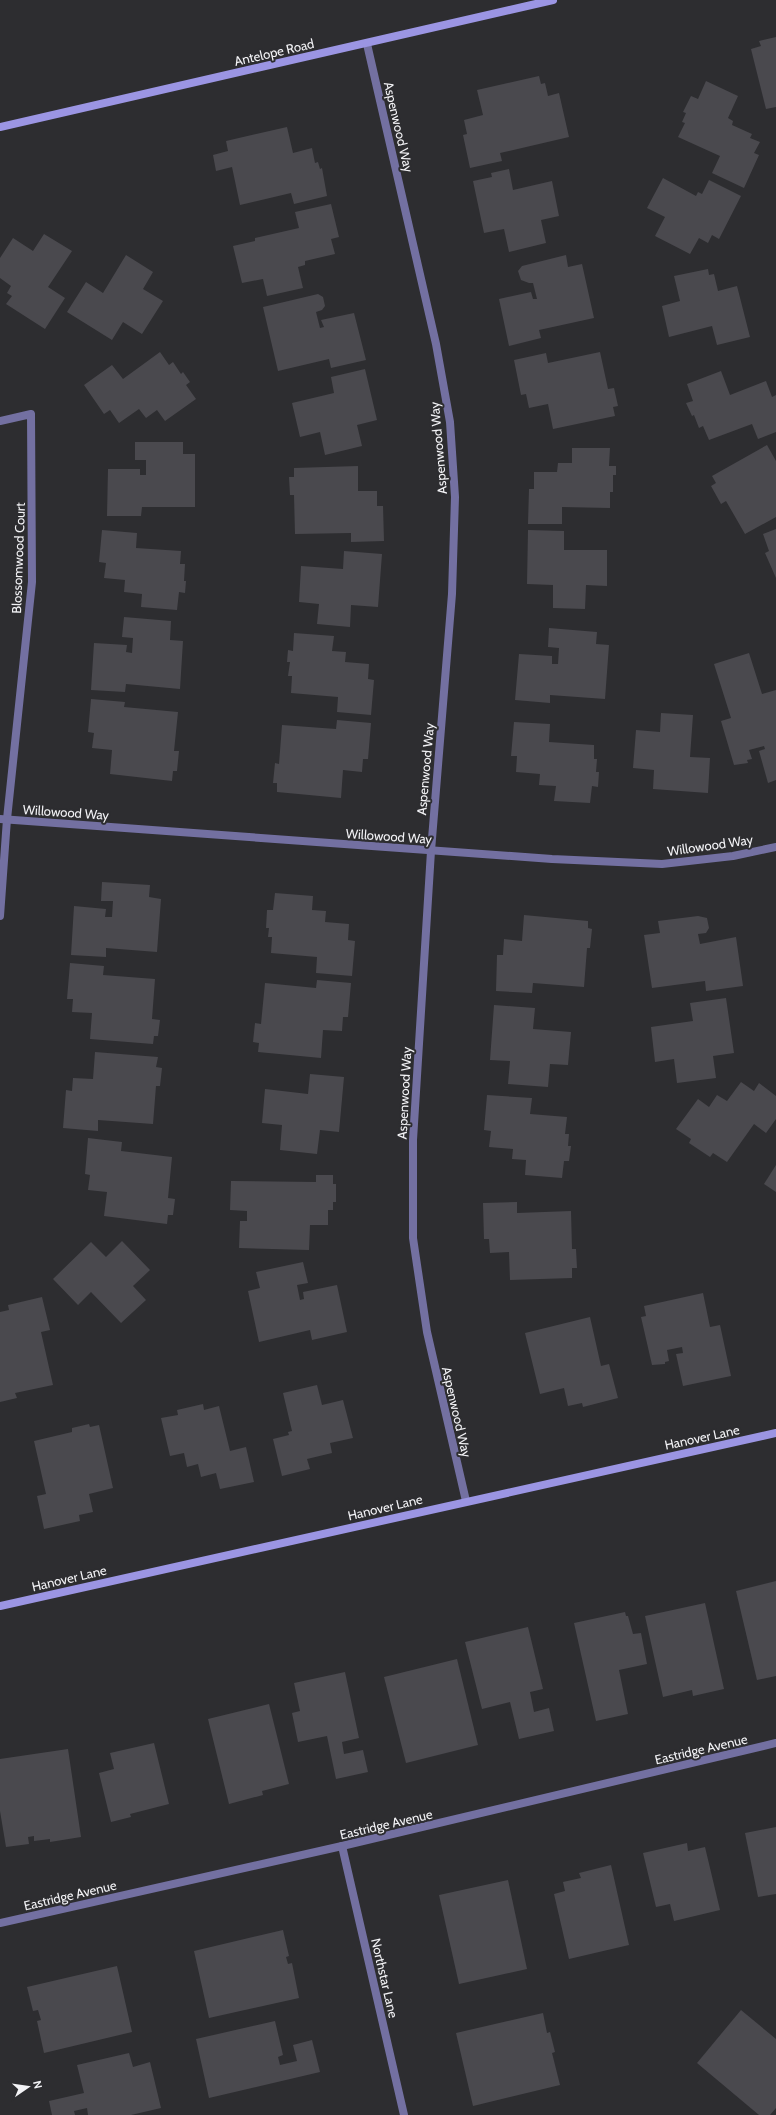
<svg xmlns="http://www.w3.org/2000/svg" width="776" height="2115" viewBox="0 0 776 2115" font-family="Cabin,sans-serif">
	<rect width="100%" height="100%" fill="#2d2d30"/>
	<g fill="#4a494e">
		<path d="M776,37V107L766,109L751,49L761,46L759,41Z"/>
		<path d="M539,76L541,84L545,83L548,96L559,93L569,137L500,153L502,161L470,168L463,135L467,134L464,120L483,115L477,90Z"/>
		<path d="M706,81L738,96L728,118L733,121L732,125L752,134L750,138L760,142L754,153L759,155L744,188L712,173L720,156L678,137L685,123L682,122L686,113L683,112L691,96L698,99Z"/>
		<path d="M287,127L293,153L312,148L315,163L318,162L320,169L322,168L327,196L294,204L291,193L240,205L232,167L216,171L213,155L228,151L226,141Z"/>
		<path d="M509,169L513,190L552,181L559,216L541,220L546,243L509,252L504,229L484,233L473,181L492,177L491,173Z"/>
		<path d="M663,178L696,196L698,192L702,194L709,180L741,196L719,239L712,235L708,243L699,238L690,254L655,236L665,217L647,208Z"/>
		<path d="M331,204L339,237L331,239L335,254L305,261V265L298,267L303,288L267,296L263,279L242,283L233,246L255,241V238L299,228L295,212Z"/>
		<path d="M44,234L72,251L48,287L65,298L45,329L6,304L12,296L7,293L11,286L0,278V258L13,238L33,251Z"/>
		<path d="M126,255L153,272L143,289L163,301L142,334L123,322L112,340L67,312L86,282L103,293Z"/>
		<path d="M566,255L568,267L582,264L594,318L539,330L541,338L509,346L499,299L531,292L533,299H537L533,283H529L521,280L518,271L522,266Z"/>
		<path d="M708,269L709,275L714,274L718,291L737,286L750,337L717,345L712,326L669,337L662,306L680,301L674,276Z"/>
		<path d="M318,294L323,297L325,306L322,310L316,312L320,328L324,327L321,320L354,313L366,360L331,368L329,359L278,371L263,307Z"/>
		<path d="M160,352L169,365L173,362L181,374L183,372L190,382L186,385L196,399L165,421L157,410L146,418L139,409L119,423L110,410L104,414L84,385L112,365L123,379Z"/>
		<path d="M600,352L608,389L614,388L618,406L613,407L615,416L553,429L548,404L529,408L526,394L521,395L514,360L546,353L548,363Z"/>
		<path d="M365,369L377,420L357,425L362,446L325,455L320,432L300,437L292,403L334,393L331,377Z"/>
		<path d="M721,371L730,395L766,381L772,397L776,395V432L758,439L752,424L709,440L703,426L699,428L694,415L692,416L686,403L693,401L687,384Z"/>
		<path d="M135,442H183V454H195V507H142L141,516H107L108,469H140V475H146V460H135Z"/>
		<path d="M767,445L776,461V517L745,534L726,501L721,504L711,486L716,483L712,476Z"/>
		<path d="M572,448H610L609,466H616V475H613V492H610V508L562,507V524H528L529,489H534V472H557L558,463H572Z"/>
		<path d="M358,466V491H377V506H383L384,541L351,542V533L295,534L294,495H290L289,477H294V468Z"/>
		<path d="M776,529V578L765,553L769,551L763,534Z"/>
		<path d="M102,530L137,533L136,548L181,551L180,564H185L184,581H186L185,593L179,592L177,610L141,607L142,594L124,592L125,580L104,578L106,563L99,562Z"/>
		<path d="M528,530L564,531V550H607V586L586,585L585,609L553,608V585L527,584Z"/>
		<path d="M344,551L382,554L378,607L351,605L350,627L317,624L319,604L299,602L301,566L343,569Z"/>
		<path d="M124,617L171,621L170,640L183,641L180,689L126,684L125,692L91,690L94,643L127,645L126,652L132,653L133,638L122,637Z"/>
		<path d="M549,628L597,632L596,644L609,645L605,699L550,695V703L515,700L519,654L552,656V664H558L559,648L548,647Z"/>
		<path d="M294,633L334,636L332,651L346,652L345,662L369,664L368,679L374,680L371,715L337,712L338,697L291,693L292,676H288L290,662H287L288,650L293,651Z"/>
		<path d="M749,653L762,694L776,690V780L768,783L759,751L765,749L764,746L749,750L752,759L747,760L748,763L734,765L721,721L731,718L714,664Z"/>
		<path d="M91,699L125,702L124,707L178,712L174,751H179L177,771H173L172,781L110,774L112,750L92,748L94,733L88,732Z"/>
		<path d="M661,713L693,715L690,757L710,758L708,793L653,789L654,770L633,768L636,730L660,732Z"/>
		<path d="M337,720L371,723L368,759H363L362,772L343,770L341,798L277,792V783H273L275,763L279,764L282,725L336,729Z"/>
		<path d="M514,722L550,724L549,742L594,745V759H597L596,772H599L598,787L592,786L590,803L554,801L556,786L539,785L540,774L516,772L517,756H511Z"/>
		<path d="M102,882L150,885L149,897L161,899L157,952L106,948V957L71,955L74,906L106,909L105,917H112L113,901H101Z"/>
		<path d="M275,893L313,896L312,910L326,911L325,922L349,924L348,940L355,941L352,976L316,973L317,957L271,953L272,937H268L269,928H266L267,910H273Z"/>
		<path d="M524,915L588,921V928L592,929L590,948H587L584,987L533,983L532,993L496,991L497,955H503L504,939L522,941Z"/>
		<path d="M698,916L707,918L709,928L706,933L698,934L700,944L736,937L743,986L706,991L705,981L652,988L644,935L660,933L658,921Z"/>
		<path d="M70,963L104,966L103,975L155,979L152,1019L160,1020L158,1036H154L153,1044L90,1039L92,1013L72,1012L73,999H67Z"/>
		<path d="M317,980L351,983L348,1017H343L342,1031L323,1030L321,1058L258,1052L259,1043L253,1042L255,1023L261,1024L265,983L316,988Z"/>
		<path d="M726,998L734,1053L713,1056L716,1078L677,1083L674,1059L655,1062L651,1027L693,1021L690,1003Z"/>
		<path d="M494,1005L535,1008L533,1029L571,1032L568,1065L550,1064L548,1087L508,1084L510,1061L490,1060Z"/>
		<path d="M95,1052L158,1057L156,1067L162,1068L160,1086H156L153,1124L98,1120V1131L63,1128L66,1090L72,1091L73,1078L93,1079Z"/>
		<path d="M310,1074L344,1077L339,1132L320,1130L317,1154L280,1150L282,1125L262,1123L265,1089L308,1094Z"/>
		<path d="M741,1082L754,1091L759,1083L776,1096V1119L766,1133L754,1124L727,1162L713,1153L710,1157L689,1143L691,1139L676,1129L698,1099L709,1107L717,1095L727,1101Z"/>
		<path d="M487,1095L532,1098L530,1114L567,1117L565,1134H569L568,1146H571L569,1161H564L562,1178L525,1175L526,1160L512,1159L513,1149L489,1147L491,1131L484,1130Z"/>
		<path d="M88,1138L122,1142L121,1151L172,1157L168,1198L175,1199L173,1215H168L167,1224L104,1216L107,1192L88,1190L90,1175L85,1174Z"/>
		<path d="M776,1165V1192L764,1184Z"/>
		<path d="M316,1175H333V1184H336V1202H333V1210H328V1225H310L309,1250L239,1248L240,1221H247V1211L230,1210L231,1181L316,1182Z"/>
		<path d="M517,1202V1213L571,1211L572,1249H576L577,1268H572V1278L510,1280L509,1252L490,1253L489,1239H484L483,1203Z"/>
		<path d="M122,1241L150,1270L133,1286L146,1300L121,1323L91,1292L78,1305L53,1279L91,1242L106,1257Z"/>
		<path d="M303,1262L308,1283L297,1285L300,1300L304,1299L303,1292L337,1285L347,1332L312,1340L310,1330L259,1342L248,1291L260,1288L256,1272Z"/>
		<path d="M703,1293L710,1327L720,1325L731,1376L683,1386L676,1354L683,1353L682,1347L667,1350L669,1361L665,1362V1364L652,1365L641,1317L646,1316L644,1306Z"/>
		<path d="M42,1297L50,1330L41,1332L53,1385L15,1393L17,1398L0,1402V1312L9,1310L8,1305Z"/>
		<path d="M590,1317L601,1366L609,1364L618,1398L583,1407L582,1403L568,1406L564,1388L540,1394L525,1333Z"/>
		<path d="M317,1385L322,1405L343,1400L353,1438L330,1443L332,1453L307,1459L310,1469L282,1476L273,1439L289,1435L288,1432L292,1431L283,1393Z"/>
		<path d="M203,1404L204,1410L219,1406L230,1451L246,1447L254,1482L220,1489L216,1473L201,1477L198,1464L187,1467L184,1453L170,1456L161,1418L178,1415L177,1410Z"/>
		<path d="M89,1424L90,1427L99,1425L113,1488L89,1494L93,1512L79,1515L80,1521L44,1529L37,1496L46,1494L34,1441L72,1432V1428Z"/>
		<path d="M776,1581V1676L757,1680L736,1591Z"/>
		<path d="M705,1603L724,1689L693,1696L692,1690L663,1697L645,1616Z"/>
		<path d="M625,1612L626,1616H628L633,1634L641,1633L647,1664L619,1670L628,1714L596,1721L574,1623Z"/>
		<path d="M528,1627L543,1689L530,1692L534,1712L549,1708L554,1731L519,1739L510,1702L482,1709L465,1642Z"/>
		<path d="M457,1659L478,1745L406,1763L384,1677Z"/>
		<path d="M345,1672L359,1738L342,1742L344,1754L363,1750L368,1772L336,1779L327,1736L298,1742L292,1713L300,1711L294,1683Z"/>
		<path d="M269,1704L289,1784L262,1791L263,1795L229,1804L208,1719Z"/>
		<path d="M154,1743L169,1804L130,1814L131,1817L111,1822L99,1773L114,1769L110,1753Z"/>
		<path d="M68,1749L81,1837L50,1842V1839L34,1841V1836L28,1837L29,1844L6,1847L0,1811V1759Z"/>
		<path d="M776,1827V1894L758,1897L745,1833Z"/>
		<path d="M687,1843L688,1851L705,1847L720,1910L674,1921L670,1904L656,1907L643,1853Z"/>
		<path d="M611,1865L629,1945L569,1959L554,1894L565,1891L563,1882L581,1878L579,1873Z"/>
		<path d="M508,1880L527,1969L459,1984L439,1895Z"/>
		<path d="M283,1930L289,1956L286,1957L288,1964L292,1963L299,1998L209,2018L194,1951Z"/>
		<path d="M117,1966L132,2032L44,2053L37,2021L41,2020L38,2010L33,2011L27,1987Z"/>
		<path d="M741,2010L776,2039V2108L770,2115H759L697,2063Z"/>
		<path d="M543,2013L547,2033L550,2032L555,2052L552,2053L560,2085L473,2106L456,2033Z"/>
		<path d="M275,2021L283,2055L278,2057L280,2065L297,2061L293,2045L312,2040L320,2072L209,2098L196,2039Z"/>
		<path d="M129,2053L133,2067L150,2062L161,2108L131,2115H88L87,2108L74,2111L75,2115H52L49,2101L84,2093L77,2065Z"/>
	</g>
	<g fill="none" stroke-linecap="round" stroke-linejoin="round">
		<g stroke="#7370a1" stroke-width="8">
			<path d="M367,44L436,344L450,422L455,497L452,594L431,851L413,1140V1238L427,1332L466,1501"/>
			<path d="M0,421L31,414L32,582L7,819L0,916"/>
			<path d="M0,819L552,859L662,864L733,856L776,847"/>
			<path d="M342,1846L404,2115"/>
			<path d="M0,1923L342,1846L776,1743"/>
		</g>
		<g stroke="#9b95e3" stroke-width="8">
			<path d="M0,127L553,0"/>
			<path d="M0,1606L776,1433"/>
		</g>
	</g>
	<g text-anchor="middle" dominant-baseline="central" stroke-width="4" stroke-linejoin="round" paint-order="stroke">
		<g font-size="13" fill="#f3f3f6" stroke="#2d2d30">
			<text transform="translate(274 52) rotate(-13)">Antelope Road</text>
			<text transform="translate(399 127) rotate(77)">Aspenwood Way</text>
			<text transform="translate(438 448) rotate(-95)">Aspenwood Way</text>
			<text transform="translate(18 558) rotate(-88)">Blossomwood Court</text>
			<text transform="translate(425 769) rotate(-85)">Aspenwood Way</text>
			<text transform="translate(66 812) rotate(4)">Willowood Way</text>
			<text transform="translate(389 836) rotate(4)">Willowood Way</text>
			<text transform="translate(710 845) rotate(-8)">Willowood Way</text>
			<text transform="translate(404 1093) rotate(-87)">Aspenwood Way</text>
			<text transform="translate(457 1412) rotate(77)">Aspenwood Way</text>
			<text transform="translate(702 1437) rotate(-12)">Hanover Lane</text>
			<text transform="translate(385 1507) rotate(-13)">Hanover Lane</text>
			<text transform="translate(69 1578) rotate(-13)">Hanover Lane</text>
			<text transform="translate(701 1749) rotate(-13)">Eastridge Avenue</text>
			<text transform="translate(386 1824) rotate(-13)">Eastridge Avenue</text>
			<text transform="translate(70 1895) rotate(-13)">Eastridge Avenue</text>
			<text transform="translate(385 1978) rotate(77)">Northstar Lane</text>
		</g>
	</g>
	<g transform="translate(28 2087) rotate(77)" stroke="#2d2d30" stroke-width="3" paint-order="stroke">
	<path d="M0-3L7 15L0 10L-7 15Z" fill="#f3f3f6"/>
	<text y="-6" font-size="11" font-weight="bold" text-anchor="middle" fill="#f3f3f6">N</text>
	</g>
</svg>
